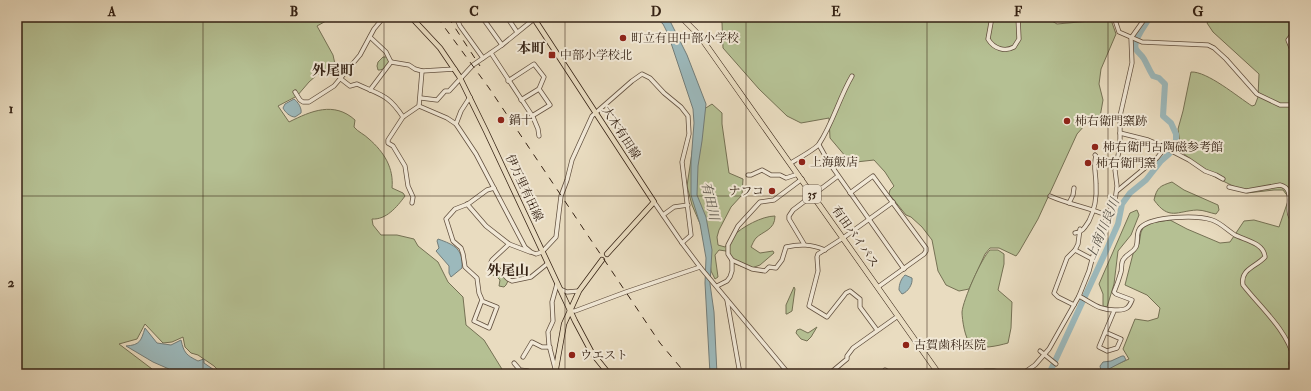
<svg xmlns="http://www.w3.org/2000/svg" width="1311" height="391" viewBox="0 0 1311 391" font-family="'IM FELL Double Pica','Noto Serif JP',serif">
	<rect width="100%" height="100%" fill="#e9dcc0"/>
	<filter id="stains"><feTurbulence type="fractalNoise" baseFrequency=".005" numOctaves="4"/><feColorMatrix values="0 0 0 0 .2 0 0 0 0 .09 0 0 0 0 .02 0 0 0 .5 -.17"/></filter>
	<radialGradient id="worn" r=".72"><stop offset=".6" stop-color="#630" stop-opacity="0"/><stop offset="1" stop-color="#630" stop-opacity=".3"/></radialGradient>
	<g fill="#b5c093" stroke="#757154">
		<path d="M17,17H327L326,21L317,26L333,55L335,64L327,72L318,74L309,82L297,96L278,106L289,122C311,111 334,101 355,120L354,127C358,132 364,134 369,139C384,152 394,168 392,188L403,193L405,196C397,207 386,220 372,219L373,225L381,235H397L414,239L418,246L438,262L448,282L463,297L466,325L484,340L505,374H222L214,366L198,355L191,353L185,347L183,337L172,342L163,343L145,324L137,339L119,344L152,369V374H17Z"/>
		<path d="M719,17H1045L1057,24L1090,21V17H1110L1116,34L1101,69L1099,84L1103,100L1100,117H1092L1077,134L1038,219L1019,252L1016,256L999,248H990L985,254L969,289L959,291L946,285L938,271L932,240L922,227L911,217L906,215L889,194L890,190L894,186L885,172L874,160L856,162L846,157L830,138L829,118L801,123L787,116L759,89L723,48L722,23Z"/>
		<path d="M1210,17H1291L1294,21V374H1104C1109,366 1121,363 1129,359L1123,349L1135,319L1148,321L1158,318L1160,308L1147,295L1125,285L1134,250L1139,244L1141,232L1144,226L1150,223L1170,220L1187,229L1220,243L1230,242L1244,221L1254,220L1279,227L1289,198L1283,190H1274L1247,193L1203,171L1181,151L1178,129L1183,111L1191,72C1207,71 1238,97 1252,106L1255,105L1258,97L1259,74L1213,32L1207,23Z"/>
		<path d="M383,57H387C392,63 387,68 380,70H378L377,66L378,62Z"/>
		<path d="M712,104L722,113V124L729,173L743,179L742,195L731,207L719,230L717,237L718,245L725,247C728,243 730,239 733,236C742,227 762,216 775,216C775,230 763,231 756,238C754,240 752,245 751,247L760,253L773,251L774,253L760,265L749,269L733,263L726,251L719,250L715,255L718,277L715,279L711,271L708,245L703,239L701,226L692,205L687,186L698,113Z"/>
		<path d="M1172,182L1184,190L1218,205L1219,210L1216,214C1210,213 1204,210 1197,210C1177,211 1169,221 1154,200C1157,187 1160,186 1172,182Z"/>
		<path d="M1137,210L1139,215L1131,235L1118,251L1114,284L1107,307L1103,306V294L1099,284L1130,213Z"/>
		<path d="M990,250H998L1004,254V264L998,290L1012,302L1011,328L1008,343C997,346 981,350 971,344C965,340 962,319 962,312C963,300 982,257 990,250Z"/>
		<path d="M493,266L508,281L506,285L504,287L499,286L500,280L497,277L489,273L488,270L490,267Z"/>
		<path d="M794,287L795,289L792,311L787,314H786V305Z"/>
		<path d="M817,327L811,337L807,341L801,339L796,333L797,330L800,329L808,333Z"/>
		<path d="M985,369H994L1000,370L1001,374H967Z"/>
	</g>
	<g fill="#9cb9bc" stroke="#737d79">
		<path d="M655,17H668L687,55L706,104L702,141L698,166L697,195L706,217L712,250L710,284L714,312L717,374H710L705,283L706,258L700,224L691,195V162L694,123L693,109L668,34L663,24Z"/>
		<path d="M294,99C298,102 302,108 301,113L295,117C290,117 285,112 283,108L285,104Z"/>
		<path d="M438,239C455,245 463,249 462,268L451,277L449,273V266L436,251L439,248L437,241Z"/>
		<path d="M905,275L912,278C913,284 908,292 902,294L899,290C899,284 901,279 905,275Z"/>
		<path d="M145,328L157,343L171,345L181,340C184,353 186,355 198,361L204,359V363L220,374H174L169,369L153,362L126,346C140,345 141,341 145,328Z"/>
		<path d="M1122,356H1124L1126,360L1103,372L1101,371L1100,366L1103,362L1111,361Z"/>
	</g>
	<g fill="none" stroke-linecap="round" stroke-linejoin="round">
		<path stroke="#9cb9bc" stroke-width="6" d="M1049,374L1106,251L1118,224L1122,204L1130,193L1146,180L1161,161L1169,154L1176,144V134L1171,123L1163,116L1165,84L1159,78L1153,76C1149,70 1147,64 1144,59C1142,55 1137,52 1136,49C1132,41 1146,24 1150,17L1161,19L1166,17"/>
		<g stroke="#62503f" stroke-width="5">
			<g id="minor">
				<path d="M456,17L460,26L483,58"/>
				<path d="M482,17L502,45"/>
				<path d="M507,17L517,32"/>
				<path d="M992,17L988,39C994,49 1005,52 1014,47L1019,39L1018,17"/>
				<path d="M1053,17L1062,19L1071,17"/>
				<path d="M1114,17L1119,32L1142,42L1208,45L1214,48L1226,59L1257,94L1280,105H1291L1294,102"/>
				<path d="M1294,34L1291,36L1288,40L1294,55"/>
				<path d="M370,37L386,52L391,62"/>
				<path d="M491,53L533,117L538,129L539,136"/>
				<path d="M391,62L409,65L415,69L422,71L455,69"/>
				<path d="M341,79L350,86L357,84C380,95 388,94 403,117"/>
				<path d="M508,81L534,64L544,77L539,89L550,105L532,116"/>
				<path d="M370,90L391,62"/>
				<path d="M295,92L300,100L303,102H309L334,86L360,55L374,29L384,17"/>
				<path d="M421,98L437,100L445,91H449L473,65L502,45L534,19"/>
				<path d="M521,100L539,89"/>
				<path d="M419,106L422,71"/>
				<path d="M456,124L461,111L470,97"/>
				<path d="M1120,133L1148,140L1160,145L1189,160L1205,171L1216,175L1223,179"/>
				<path d="M819,145L828,161L904,269"/>
				<path d="M791,163C797,159 816,149 819,144C833,123 839,98 852,76"/>
				<path d="M748,175H751L762,170L771,175H780L786,178L798,174"/>
				<path d="M1229,187L1246,191L1280,185C1298,189 1282,212 1294,221"/>
				<path d="M1117,191L1157,158L1165,148"/>
				<path d="M850,193L873,176L926,248V251L924,254L878,287"/>
				<path d="M1050,196C1070,205 1089,207 1108,216"/>
				<path d="M654,202L682,243L700,267L789,374"/>
				<path d="M412,203L413,197L408,186L405,166L393,146L388,143V140L403,117L419,106L447,118L456,124L476,154L525,247L531,252L536,254L542,252L556,237L561,196L567,180L572,160L592,116L632,81L642,74L650,78L664,93L681,107L688,116L689,134L682,162L691,235L682,243"/>
				<path d="M1069,203L1073,195L1074,188"/>
				<path d="M467,204L486,226L509,244L530,252"/>
				<path d="M663,215L674,207L688,205"/>
				<path d="M1075,233C1083,232 1085,227 1089,221C1095,209 1097,198 1096,184C1096,174 1093,166 1096,156L1095,155"/>
				<path d="M509,244L492,260L491,262L508,279L512,281L531,277L547,264"/>
				<path d="M804,244L789,219V216L793,210L838,176"/>
				<path d="M1075,250L1092,259"/>
				<path d="M732,260L752,269L765,271L769,267L776,268L782,260L786,247C800,244 811,244 825,250"/>
				<path d="M717,286L727,281L730,277L732,271V260L728,254V245L738,226L760,202L774,200L802,179"/>
				<path d="M560,289L567,292L579,291"/>
				<path d="M1079,296C1094,304 1100,311 1118,310C1126,310 1129,308 1132,300L1116,294L1114,292C1117,285 1119,279 1121,272C1122,268 1121,263 1123,260C1126,254 1133,253 1136,247C1139,240 1135,232 1141,227C1153,216 1197,215 1212,220C1221,223 1227,230 1235,235C1245,240 1264,243 1265,257C1256,267 1240,269 1243,285C1261,308 1286,329 1294,358L1291,363L1293,374"/>
				<path d="M727,300L740,374"/>
				<path d="M482,301L497,307L489,328L474,321L482,300L479,293L477,278L465,267L463,254L461,248L453,241L446,219L455,209L468,204L487,190L494,188"/>
				<path d="M1074,305L1058,297L1054,293L1067,258L1075,250L1078,244L1080,229"/>
				<path d="M570,311H575L626,292L700,267"/>
				<path d="M877,330L860,307V299L850,291L846,293L827,317L809,306L818,271L817,257L818,254L843,238L893,202"/>
				<path d="M1105,332L1121,339L1117,348L1107,351L1099,347L1114,311"/>
				<path d="M1040,351L1056,364"/>
				<path d="M523,357L532,342L542,347H550"/>
				<path d="M514,363L520,370L528,371L531,374"/>
				<path d="M555,368L549,345L548,332L553,321L552,302L557,284"/>
				<path d="M829,374L847,359V356L853,348L898,316"/>
				<path d="M882,374L885,370L892,374"/>
				<path d="M1022,374L1035,365L1049,349L1079,296L1089,271L1099,233L1115,201L1117,186L1115,170L1120,146V116L1132,63L1131,38L1146,17"/>
			</g>
		</g>
		<g stroke="#352214" stroke-width="6">
			<g id="major">
				<path d="M411,17L440,48L459,76L486,131L575,321L592,353L609,374"/>
				<path d="M533,17L654,202L607,254"/>
				<path d="M555,374L564,324L579,291L602,260"/>
			</g>
		</g>
		<g stroke="#352214" stroke-width="6">
			<path id="highway" d="M681,17L699,35L939,374"/>
		</g>
		<use href="#minor" stroke="#f1e8d6" stroke-width="3.5"/>
		<use href="#major" stroke="#e9dcc0" stroke-width="4.5"/>
		<use href="#highway" stroke="#e9dcc0" stroke-width="5"/>
		<g stroke="#352214" stroke-width="1" stroke-dasharray="7 7" stroke-linecap="butt">
			<path d="M437,17L489,88L660,343L686,374"/>
			<path d="M448,17L480,66"/>
		</g>
	</g>
	<path fill="none" stroke="#352214" stroke-width="1" stroke-opacity="0.55" d="M203,17V374M384,17V374M565,17V374M746,17V374M927,17V374M1108,17V374M17,196H1294"/>
	<g fill="#8f2418" stroke="#f1e8d6" stroke-width="1.5">
		<circle cx="623" cy="38" r="4"/>
		<rect x="548" y="51" width="8" height="8" rx="2"/>
		<circle cx="501" cy="120" r="4"/>
		<circle cx="1067" cy="121" r="4"/>
		<circle cx="1095" cy="147" r="4"/>
		<circle cx="802" cy="162" r="4"/>
		<circle cx="1088" cy="163" r="4"/>
		<circle cx="772" cy="191" r="4"/>
		<circle cx="906" cy="345" r="4"/>
		<circle cx="572" cy="355" r="4"/>
	</g>
	<g text-anchor="middle" dominant-baseline="central" stroke-width="4" stroke-linejoin="round" paint-order="stroke">
		<rect fill="#f1e8d6" stroke="#6d5d4e" stroke-width="1" x="803" y="185" width="18" height="18" rx="3"/>
		<g font-size="11" font-weight="bold" fill="#352214">
			<text x="812" y="194">35</text>
		</g>
		<g font-size="12" fill="#352214" stroke="#f1e8d6" text-anchor="start">
			<text x="631" y="38">町立有田中部小学校</text>
			<text x="560" y="55">中部小学校北</text>
			<text x="509" y="120">鍋十</text>
			<text x="1075" y="121">柿右衛門窯跡</text>
			<text x="1103" y="147">柿右衛門古陶磁参考館</text>
			<text x="810" y="162">上海飯店</text>
			<text x="1096" y="163">柿右衛門窯</text>
			<text x="764" y="191" text-anchor="end">ナフコ</text>
			<text x="914" y="345">古賀歯科医院</text>
			<text x="580" y="355">ウエスト</text>
		</g>
		<g font-size="12" fill="#352214" stroke="#f1e8d6">
			<text transform="translate(621 133) rotate(57)">大木有田線</text>
			<text transform="translate(524 188) rotate(65)">伊万里有田線</text>
			<text transform="translate(855 237) rotate(55)">有田バイパス</text>
		</g>
		<g font-size="13" font-style="italic" fill="#544f46" stroke="#f1e8d6">
			<text transform="translate(710 201) rotate(77)">有田川</text>
			<text transform="translate(1103 229) rotate(-67)">上南川良川</text>
		</g>
		<g font-size="14" font-weight="bold" fill="#352214" stroke="#f1e8d6">
			<text x="531" y="48">本町</text>
			<text x="333" y="70">外尾町</text>
			<text x="508" y="270">外尾山</text>
		</g>
	</g>
	<rect width="1311" height="391" fill="none" stroke="#e9dcc0" stroke-width="44"/>
	<rect x="22" y="22" width="1267" height="347" fill="none" stroke="#352214" stroke-width="1.5"/>
	<g font-size="13" text-anchor="middle" font-weight="bold" fill="#352214">
		<text x="112" y="16">A</text>
		<text x="294" y="16">B</text>
		<text x="474" y="16">C</text>
		<text x="656" y="16">D</text>
		<text x="836" y="16">E</text>
		<text x="1018" y="16">F</text>
		<text x="1198" y="16">G</text>
		<text x="11" y="113">1</text>
		<text x="11" y="287">2</text>
	</g>
	<rect width="100%" height="100%" filter="url(#stains)"/>
	<rect width="100%" height="100%" fill="url(#worn)"/>
</svg>
